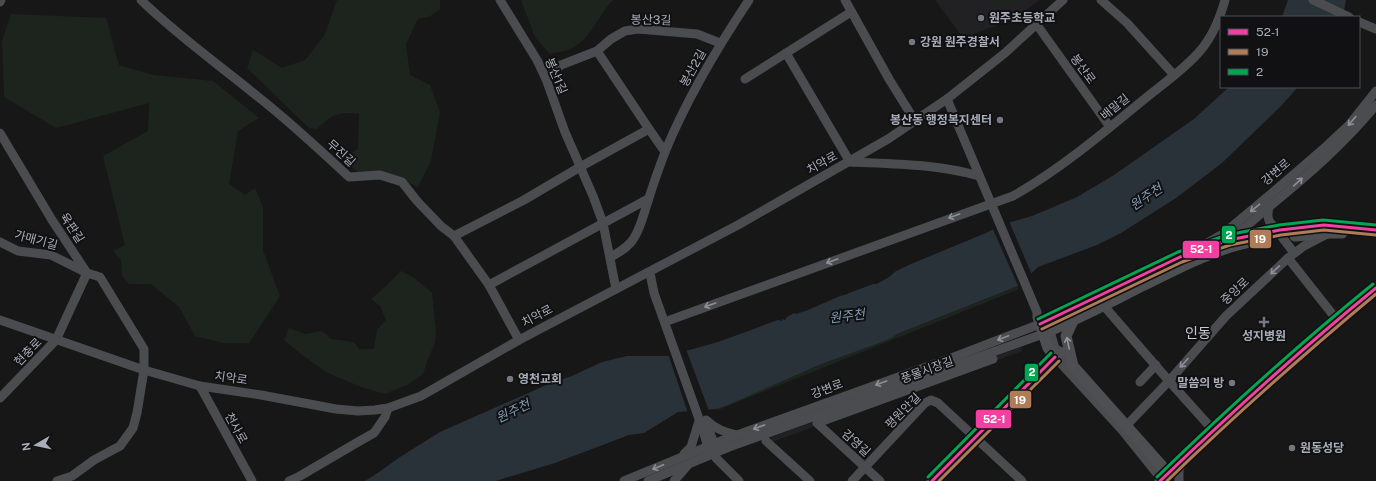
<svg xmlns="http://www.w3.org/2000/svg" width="1376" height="481" viewBox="0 0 1376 481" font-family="'Public Sans','Noto Sans KR',sans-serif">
	<rect width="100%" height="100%" fill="#171717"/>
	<g fill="#212123">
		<path d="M935,0H1039L1020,15L1008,21L963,38Z"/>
		<path d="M1021,347L1022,351L772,442L769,438Z"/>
	</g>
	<g fill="#1d241e">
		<path d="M337,0H440V9L429,17L418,19L406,44L410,75L430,85L440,112L431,161L418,187L401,179H368L354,169L343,158L358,149L359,114C339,111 331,115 317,129L309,128L247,68L253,50L282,68L305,60L324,36Z"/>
		<path d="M521,0H613C597,16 592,40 568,50C563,52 556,52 550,54L535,37Z"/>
		<path d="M994,0H1015L1002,10Z"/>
		<path d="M11,14L106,18L119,65L153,75L213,81L259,118L238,131L229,184L245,195L255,188L263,207V250L280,296L249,343H223L195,336L179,307L151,284H129L122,276L121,260L113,251L125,245L103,156L148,131L149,103L56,128L4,97L2,41Z"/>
		<path d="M401,271L413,277L432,293L436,332L435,343L428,359L423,374L409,384L385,394L361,387L326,372L301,354L284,340L289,328L305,334L322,331L331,339L354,342L359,349H374L377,330L386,320L380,306L371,299L385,287Z"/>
		<path d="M1018,286L1019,289L718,410L717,409L819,365L892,338L897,334Z"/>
	</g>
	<g fill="#2a3239">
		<path d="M1288,0H1346L1344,11L1347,17H1282Z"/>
		<path d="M1229,87H1298L1281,106L1222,163L1176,198L1121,233L1097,245L1038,267L1018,286L897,334L892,338L871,346L819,365L728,405L717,409L678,412L644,433L629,435L555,463L502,479L496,481H365L379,472L400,457L440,432L551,383L572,376L602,362L627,356H668L718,342L778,320L782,321L783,319L785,320L787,317L794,313L796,314L808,310L840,296L844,295L873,284H877L889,277L896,271L911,264L986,233L1004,224L1032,216L1077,197L1114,175L1194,119Z"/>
	</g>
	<g fill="#171717">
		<path d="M1009,221L1032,275L1019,288L992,227Z"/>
		<path d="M686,349L699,384L709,411L688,413L668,354Z"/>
	</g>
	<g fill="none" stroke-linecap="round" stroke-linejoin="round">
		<g stroke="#4b4c50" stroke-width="9">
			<path d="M141,0C177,35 218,64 257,96C289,121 319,149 349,177L380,175L402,182L417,201L441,226L454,236L489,285L519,340"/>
			<path d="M500,0L537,60L546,79L565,132L593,196L603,223L616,289"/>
			<path d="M845,0L889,79L915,121"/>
			<path d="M1101,0L1127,23L1174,75"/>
			<path d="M1313,0L1349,17"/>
			<path d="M0,2L1,0"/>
			<path d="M1359,22L1376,29"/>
			<path d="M1037,25L1110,127"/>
			<path d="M597,51L649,129L665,152"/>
			<path d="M786,53L850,162C893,164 937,164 979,176"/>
			<path d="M546,79L561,65L597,51L611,39L625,31L638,29L697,34L720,43"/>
			<path d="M745,79L851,12"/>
			<path d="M0,133L52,220L87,273L56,340L0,398"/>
			<path d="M1269,207C1266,220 1269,224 1280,230"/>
			<path d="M454,236L524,200L580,167L649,129"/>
			<path d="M1282,237L1294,253"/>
			<path d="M1230,239C1244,229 1257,217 1270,206C1308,175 1345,143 1376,105"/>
			<path d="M0,242L18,251L51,255L87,273L100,277L144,349V370L137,413L133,428L120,446L94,460L72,476L57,481"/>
			<path d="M1202,246L1223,234L1278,188L1321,151L1349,125L1376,91"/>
			<path d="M611,257C619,252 629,247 634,238C641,227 644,213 648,201C653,185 659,168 665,152C687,98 717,48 749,0"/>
			<path d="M1288,258L1337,320"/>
			<path d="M650,273L654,293L703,430L709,451"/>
			<path d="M489,285L648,199"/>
			<path d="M1104,306L1169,381L1213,430"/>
			<path d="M0,320L144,370L200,386L261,395L336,409L358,411L375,410L388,408L421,396L519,340L738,225L888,139L947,99L1005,53L1063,0"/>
			<path d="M670,320L1013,196C1059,170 1102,134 1142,101C1160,86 1185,69 1200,51C1212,37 1220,18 1225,0"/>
			<path d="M1048,325L1055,348L1073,366"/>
			<path d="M1055,357L1122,430L1163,481"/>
			<path d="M1140,382L1156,365"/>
			<path d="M200,386L252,481"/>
			<path d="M706,420C715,429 725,432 737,435"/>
			<path d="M706,422L716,449"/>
			<path d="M1126,426L1169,381L1226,316L1288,258L1304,246L1327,234"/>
			<path d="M766,441L810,481"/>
			<path d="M714,453L716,458L739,481"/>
			<path d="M684,454L691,447L699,421"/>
			<path d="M1162,479L1213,430L1337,320L1376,288"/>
			<path d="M289,481L300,476L358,442L374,433L385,417L388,408"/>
			<path d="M624,481L726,439L954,357L1040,324L1037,318V312L947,99"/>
			<path d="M648,481L729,447L1043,334"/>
			<path d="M674,481L687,466"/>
			<path d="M852,481L925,403L931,400L938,403L1022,481"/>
			<path d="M880,481L817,423L993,359"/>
			<path d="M1179,481V470L1183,461"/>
		</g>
		<g stroke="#4d4f52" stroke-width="11">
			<path d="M1295,236L1330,233H1342"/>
			<path d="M1073,321L1066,336L1073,366L1162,466V479L1160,481"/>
			<path d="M1043,334C1077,319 1110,303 1142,286C1175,270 1210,251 1246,243"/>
			<path d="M1055,357L1048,348L1040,324L1180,257L1229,240L1280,230L1324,225L1376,230"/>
			<path d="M932,481L1060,352"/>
		</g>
		<g stroke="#111113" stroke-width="6">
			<g id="bus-1">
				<path d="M1040,324L1180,257L1229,240L1280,230L1324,225L1376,230"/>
				<path d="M932,481L1055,357"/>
				<path d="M1160,481C1230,414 1301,349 1376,288"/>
			</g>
		</g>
		<g stroke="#111113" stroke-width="6">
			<g id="bus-2">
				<path d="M1042,329L1182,262L1230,245L1281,235L1324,230L1376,235"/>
				<path d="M939,481L1059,361"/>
				<path d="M1167,481C1234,416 1304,354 1376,294"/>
			</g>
		</g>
		<g stroke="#111113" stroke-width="6">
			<g id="bus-3">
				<path d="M1038,319L1178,252L1227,235L1279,225L1323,220L1376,225"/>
				<path d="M928,477L1051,353"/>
				<path d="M1157,477C1226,410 1298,345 1373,284"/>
			</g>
		</g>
		<use href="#bus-1" stroke="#f240a1" stroke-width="3"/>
		<use href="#bus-2" stroke="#b07c57" stroke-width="3"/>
		<use href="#bus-3" stroke="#00a651" stroke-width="3"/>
	</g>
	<defs><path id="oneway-shaft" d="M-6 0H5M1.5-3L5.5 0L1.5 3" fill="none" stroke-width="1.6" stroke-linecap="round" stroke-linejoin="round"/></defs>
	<g stroke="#8c9099">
		<use href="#oneway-shaft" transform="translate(1352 121) rotate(130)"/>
		<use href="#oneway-shaft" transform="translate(1298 182) rotate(-42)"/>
		<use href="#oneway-shaft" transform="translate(1255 208) rotate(141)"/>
		<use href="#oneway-shaft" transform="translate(954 216) rotate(160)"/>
		<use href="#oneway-shaft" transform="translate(832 261) rotate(160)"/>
		<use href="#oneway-shaft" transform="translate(1275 270) rotate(137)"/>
		<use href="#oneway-shaft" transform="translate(710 305) rotate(160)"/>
		<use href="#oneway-shaft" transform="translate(1003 338) rotate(159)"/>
		<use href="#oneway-shaft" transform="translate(1184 363) rotate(132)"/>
		<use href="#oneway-shaft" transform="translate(881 383) rotate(160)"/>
		<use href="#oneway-shaft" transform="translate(759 427) rotate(160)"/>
		<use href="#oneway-shaft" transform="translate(658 467) rotate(157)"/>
	</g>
	<use stroke="#91969e" href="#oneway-shaft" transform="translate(1068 343) rotate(-102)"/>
	<g fill="#757880" stroke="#111113" stroke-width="1.5">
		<circle cx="981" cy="18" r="4"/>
		<circle cx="912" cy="42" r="4"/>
		<circle cx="1000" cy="120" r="4"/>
		<path d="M1262 316h4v4h4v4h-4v4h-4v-4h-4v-4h4z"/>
		<circle cx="510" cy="379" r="4"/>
		<circle cx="1232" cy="383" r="4"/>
		<circle cx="1292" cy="448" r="4"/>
	</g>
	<g text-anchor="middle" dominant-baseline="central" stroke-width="4" stroke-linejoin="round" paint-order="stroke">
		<g font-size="12" font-weight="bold" fill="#a8adb8" stroke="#111113" text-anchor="start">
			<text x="989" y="18">원주초등학교</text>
			<text x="920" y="42">강원 원주경찰서</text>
			<text x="992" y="120" text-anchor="end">봉산동 행정복지센터</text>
			<text x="1264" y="336" text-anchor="middle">성지병원</text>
			<text x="518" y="379">영천교회</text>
			<text x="1224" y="383" text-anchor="end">말씀의 방</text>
			<text x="1300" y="448">원동성당</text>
		</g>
		<g font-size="12" fill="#a8adb8" stroke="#111113">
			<text transform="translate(651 20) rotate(1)">봉산3길</text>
			<text transform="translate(693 68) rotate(-61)">봉산2길</text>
			<text transform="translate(1083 69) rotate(54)">봉산로</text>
			<text transform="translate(556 76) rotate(67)">봉산1길</text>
			<text transform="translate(1115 107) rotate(-39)">배말길</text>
			<text transform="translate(341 153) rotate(42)">무진길</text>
			<text transform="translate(822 163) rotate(-29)">치악로</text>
			<text transform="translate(1276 172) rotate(-41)">강변로</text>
			<text transform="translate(72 228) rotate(57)">육판길</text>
			<text transform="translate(36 240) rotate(15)">가매기길</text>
			<text transform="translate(1235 291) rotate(-43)">중앙로</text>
			<text transform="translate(537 316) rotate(-28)">치악로</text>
			<text transform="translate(28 352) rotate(-46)">현충로</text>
			<text transform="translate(927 370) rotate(-20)">풍물시장길</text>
			<text transform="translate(231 378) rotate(8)">치악로</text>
			<text transform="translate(827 389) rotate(-20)">강변로</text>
			<text transform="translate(903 411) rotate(-45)">평원안길</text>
			<text transform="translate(236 428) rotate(61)">천사로</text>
			<text transform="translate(856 443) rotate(42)">감영길</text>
		</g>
		<g font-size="13" font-style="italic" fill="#7f9bb3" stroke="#111113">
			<text transform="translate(1146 197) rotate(-34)">원주천</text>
			<text transform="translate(847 316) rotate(-7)">원주천</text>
			<text transform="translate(513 411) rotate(-26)">원주천</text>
		</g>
		<g font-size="14" fill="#c9ccd4" stroke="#111113">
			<text x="1198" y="333">인동</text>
		</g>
	</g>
	<g stroke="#111113" stroke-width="1.5">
		<rect x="1221" y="225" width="15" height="19" rx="4" fill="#00a651"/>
		<rect x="1249" y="229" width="23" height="20" rx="4" fill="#b07c57"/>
		<rect x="1182" y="240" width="38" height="19" rx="4" fill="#f240a1"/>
		<rect x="1024" y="363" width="15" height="19" rx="4" fill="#00a651"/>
		<rect x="1009" y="390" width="23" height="19" rx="4" fill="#b07c57"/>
		<rect x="975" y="409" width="37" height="20" rx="4" fill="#f240a1"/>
	</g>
	<g font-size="11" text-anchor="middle" font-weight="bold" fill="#fff">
		<text x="1229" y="239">2</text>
		<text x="1260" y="243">19</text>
		<text x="1201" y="253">52-1</text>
		<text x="1032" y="376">2</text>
		<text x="1020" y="404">19</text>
		<text x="994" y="423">52-1</text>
	</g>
	<rect x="1220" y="16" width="140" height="72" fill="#111113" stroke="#4d4f55"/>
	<rect x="1228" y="29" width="20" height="6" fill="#f240a1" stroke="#4d4f55"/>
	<text x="1256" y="36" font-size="12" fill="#a8adb8">52-1</text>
	<rect x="1228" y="49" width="20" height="6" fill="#b07c57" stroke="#4d4f55"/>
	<text x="1256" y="56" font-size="12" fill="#a8adb8">19</text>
	<rect x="1228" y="69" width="20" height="6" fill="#00a651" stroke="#4d4f55"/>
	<text x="1256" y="76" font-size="12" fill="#a8adb8">2</text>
	<g transform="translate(36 445) rotate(261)" stroke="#111113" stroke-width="3" paint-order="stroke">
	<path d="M0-3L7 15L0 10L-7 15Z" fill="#a8adb8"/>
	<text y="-6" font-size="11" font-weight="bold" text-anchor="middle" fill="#a8adb8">N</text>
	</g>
</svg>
